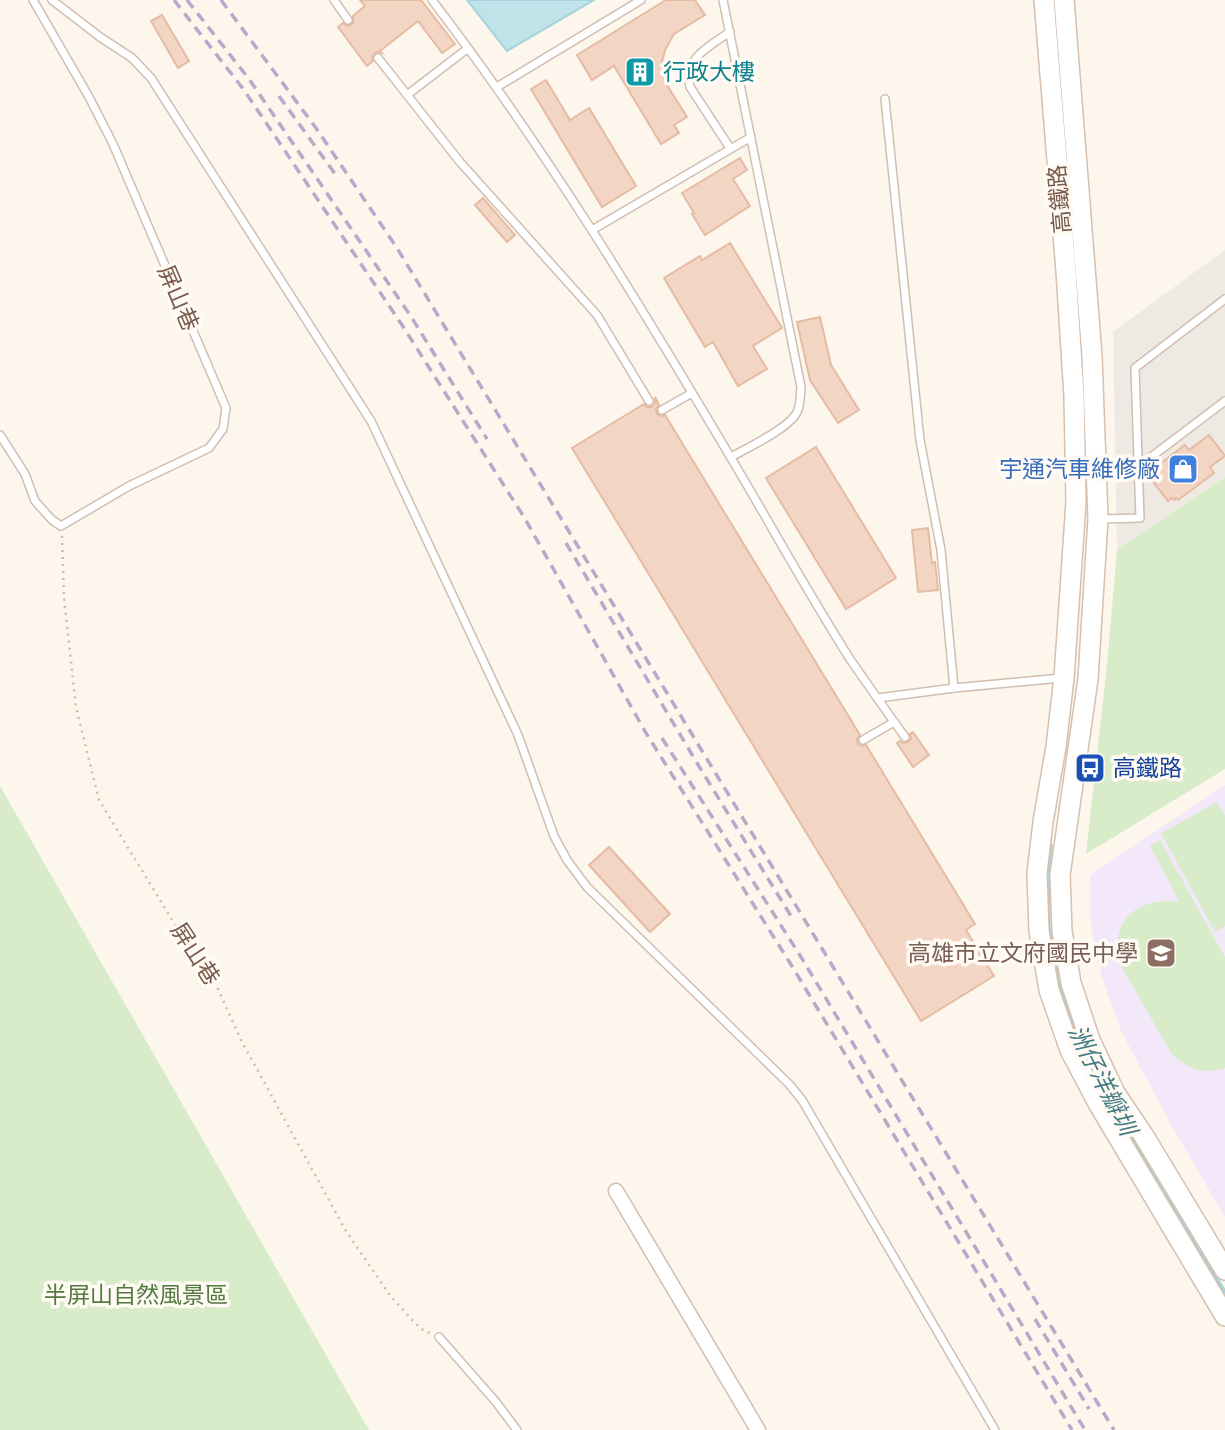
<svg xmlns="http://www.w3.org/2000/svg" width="1225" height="1430" viewBox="0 0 1225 1430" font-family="Karla,'Noto Sans TC',sans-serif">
	<rect width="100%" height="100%" fill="#fdf6ec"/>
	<path fill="#efe9e4" d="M1225,250V477L1117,550L1113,332Z"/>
	<path fill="#f3e8fa" d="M1225,785V1217L1175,1132L1121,1031L1102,978L1091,928L1090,875Z"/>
	<g fill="#d8ecc9">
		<path d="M1225,477V769L1086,854L1107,665L1117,550Z"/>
		<path d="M0,786L369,1430H0Z"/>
		<path d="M1217,802L1225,816V926L1215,932L1161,833Z"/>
		<path d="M1160,840L1225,957V1068C1201,1075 1188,1069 1171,1053L1118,961C1112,917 1138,899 1179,901L1150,846Z"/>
	</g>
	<path fill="#bfe3e8" stroke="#a5d3da" stroke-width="2" d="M467,0H594L507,51Z"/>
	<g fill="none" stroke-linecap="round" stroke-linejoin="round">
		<path stroke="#a5d3da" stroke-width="3.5" d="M1051,845L1048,874L1049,929L1059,985L1079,1043L1105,1095L1225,1292"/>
	</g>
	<g fill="#f3d5c3" stroke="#e6bba3" stroke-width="2">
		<path d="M360,0H421L455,44L442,53L418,21L380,51L382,53L378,52L374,54L372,58L373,61L367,66L338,27L343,23L348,26L353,23V16L365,6Z"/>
		<path d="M666,0H695L705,15L674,34L665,50L662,62L663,75L665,82L687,117L674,125L679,133L661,144L614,66L592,80L577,55Z"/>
		<path d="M162,15L189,61L178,68L151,21Z"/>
		<path d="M546,80L570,120L589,108L636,186L602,207L531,89Z"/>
		<path d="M740,158L747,170L733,179L750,206L705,235L692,214L694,213L682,193Z"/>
		<path d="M483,198L515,235L507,242L475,205Z"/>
		<path d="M730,243L782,328L753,346L767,369L738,386L713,342L705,347L664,278L700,256L702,260Z"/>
		<path d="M820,317L831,365L859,410L838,423L810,380L797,322Z"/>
		<path d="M655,397L659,405L656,409L657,414L661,416L665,415L860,735L857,739L858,744L862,746L866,745L975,924L966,930L994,976L921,1021L572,448L644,404L647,407H652L655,403Z"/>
		<path d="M1209,435L1225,456L1210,467L1214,473L1178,500L1176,498L1174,500L1172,498L1168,501L1151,479L1156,476L1152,470L1185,445L1189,450Z"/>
		<path d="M816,447L896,578L846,609L766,478Z"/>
		<path d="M928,528L932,563L935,562L938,590L918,592L912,530Z"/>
		<path d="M913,732L929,755L913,767L897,743L900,741L903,743L908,742L911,739L910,734Z"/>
		<path d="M609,847L670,914L650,932L589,865Z"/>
	</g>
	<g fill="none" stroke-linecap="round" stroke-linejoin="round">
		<g stroke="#d1beb0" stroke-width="10">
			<g id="lane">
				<path d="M52,0L100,37L132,58L151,78L371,421L518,735L554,836L567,860L587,887L789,1084L802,1100L995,1430"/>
				<path d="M334,0L348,20"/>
				<path d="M432,0C543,145 638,301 731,458C771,525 808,593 850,659C868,685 886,711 905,737"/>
				<path d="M723,0L801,387C800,397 801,406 796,414C787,429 747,448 731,457"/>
				<path d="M730,32C709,46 683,59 690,87L730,148"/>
				<path d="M378,58L460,162L597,315L649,401"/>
				<path d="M497,87L641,0"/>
				<path d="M407,95L467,49"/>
				<path d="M885,99L920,440L941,550L954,688"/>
				<path d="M592,230L751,137"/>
				<path d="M662,410L692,393"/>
				<path d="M0,435L25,474L35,501L52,520L61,526L129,486L209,448L223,429L226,408L113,144L89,97L33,0"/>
				<path d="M1138,467L1225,401"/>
				<path d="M1099,519L1140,518L1135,368L1225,299"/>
				<path d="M878,698L954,688L1061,678"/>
				<path d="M863,740L894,722"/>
				<path d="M439,1337L496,1402L517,1430"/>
			</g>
		</g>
		<g stroke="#d1beb0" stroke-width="17">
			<path id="street" d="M616,1191L758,1430"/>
		</g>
		<g stroke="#d6c0b0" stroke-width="22">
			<g id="secondary">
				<path d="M1044,0L1066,271L1074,396L1076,502L1064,678L1056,747L1043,822L1037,873L1039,931L1049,990L1070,1050L1099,1105L1225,1316"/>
				<path d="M1064,0L1092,356L1098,519L1088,679L1060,875L1062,931L1071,983L1090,1040L1115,1093L1144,1136L1225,1270"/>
			</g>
		</g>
		<path stroke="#d9b8a5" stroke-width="2.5" stroke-dasharray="2 5" stroke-linecap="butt" d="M62,536L64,598L76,707L99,800L188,946L218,989L242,1042L346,1231L389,1294L413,1321L423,1330L432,1334"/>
		<use href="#lane" stroke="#fff" stroke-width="7"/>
		<use href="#street" stroke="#fff" stroke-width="14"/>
		<use href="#secondary" stroke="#fff" stroke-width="19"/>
		<g stroke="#b9a8c9" stroke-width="3.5" stroke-dasharray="10 7" stroke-linecap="butt">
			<path d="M174,0L244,90L402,325L524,517L646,733L790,963L1072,1430"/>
			<path d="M187,0L249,79L410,315L487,439"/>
			<path d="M221,0L316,128L397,248L1114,1430"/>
			<path d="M279,96L338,178"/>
			<path d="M566,543L700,768L794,921"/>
			<path d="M662,738L801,957L1085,1430"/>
			<path d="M1035,1319L1089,1409"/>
		</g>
	</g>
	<defs>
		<g id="building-square" transform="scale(1.575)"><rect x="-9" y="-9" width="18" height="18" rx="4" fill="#0f9aa8" stroke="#fffaf3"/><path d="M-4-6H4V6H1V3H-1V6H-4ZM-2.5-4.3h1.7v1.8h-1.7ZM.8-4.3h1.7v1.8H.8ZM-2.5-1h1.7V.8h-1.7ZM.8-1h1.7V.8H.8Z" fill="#fff"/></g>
		<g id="shop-square" transform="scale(1.575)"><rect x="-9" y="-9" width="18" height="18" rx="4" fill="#3f7fe0" stroke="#fffaf3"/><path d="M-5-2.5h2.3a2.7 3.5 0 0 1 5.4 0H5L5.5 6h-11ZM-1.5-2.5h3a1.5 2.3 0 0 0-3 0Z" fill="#fff"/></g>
		<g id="bus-square" transform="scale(1.575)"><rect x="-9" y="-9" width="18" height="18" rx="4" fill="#1a4fb4" stroke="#fffaf3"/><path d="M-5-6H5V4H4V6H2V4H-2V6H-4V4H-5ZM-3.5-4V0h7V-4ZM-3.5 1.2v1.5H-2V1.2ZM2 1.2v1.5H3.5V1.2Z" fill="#fff"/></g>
		<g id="school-square" transform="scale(1.575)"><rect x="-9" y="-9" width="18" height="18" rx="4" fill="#8d6e63" stroke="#fffaf3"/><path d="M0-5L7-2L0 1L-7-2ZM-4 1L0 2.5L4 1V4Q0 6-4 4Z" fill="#fff"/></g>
	</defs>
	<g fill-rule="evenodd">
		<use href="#building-square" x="640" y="72"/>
		<use href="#shop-square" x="1183" y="469"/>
		<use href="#bus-square" x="1090" y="768"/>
		<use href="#school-square" x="1161" y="953"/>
	</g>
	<g text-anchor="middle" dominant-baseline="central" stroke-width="7" stroke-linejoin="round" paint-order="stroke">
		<g font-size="23" fill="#0d838f" stroke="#fffaf3" text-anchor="start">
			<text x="663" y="72">行政大樓</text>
		</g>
		<g font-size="23" fill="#7a5c4d" stroke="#fffaf3">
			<text transform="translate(1060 199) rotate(-95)">高鐵路</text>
			<text transform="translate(178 298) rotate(67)">屏山巷</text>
			<text transform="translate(195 954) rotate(57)">屏山巷</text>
		</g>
		<g font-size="23" fill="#366cbe" stroke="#fffaf3" text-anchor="end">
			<text x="1160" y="469">宇通汽車維修廠</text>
		</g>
		<g font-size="23" fill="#164399" stroke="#fffaf3" text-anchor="start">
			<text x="1113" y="768">高鐵路</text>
		</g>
		<g font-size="23" fill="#785e54" stroke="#fffaf3" text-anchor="end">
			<text x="1138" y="953">高雄市立文府國民中學</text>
		</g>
		<g font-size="23" fill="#537a41" stroke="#fffaf3">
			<text x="136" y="1295">半屏山自然風景區</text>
		</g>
		<g font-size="24" font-style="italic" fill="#437c86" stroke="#fffaf3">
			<text transform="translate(1102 1080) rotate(63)">洲仔洋瓣圳</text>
		</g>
	</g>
</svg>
